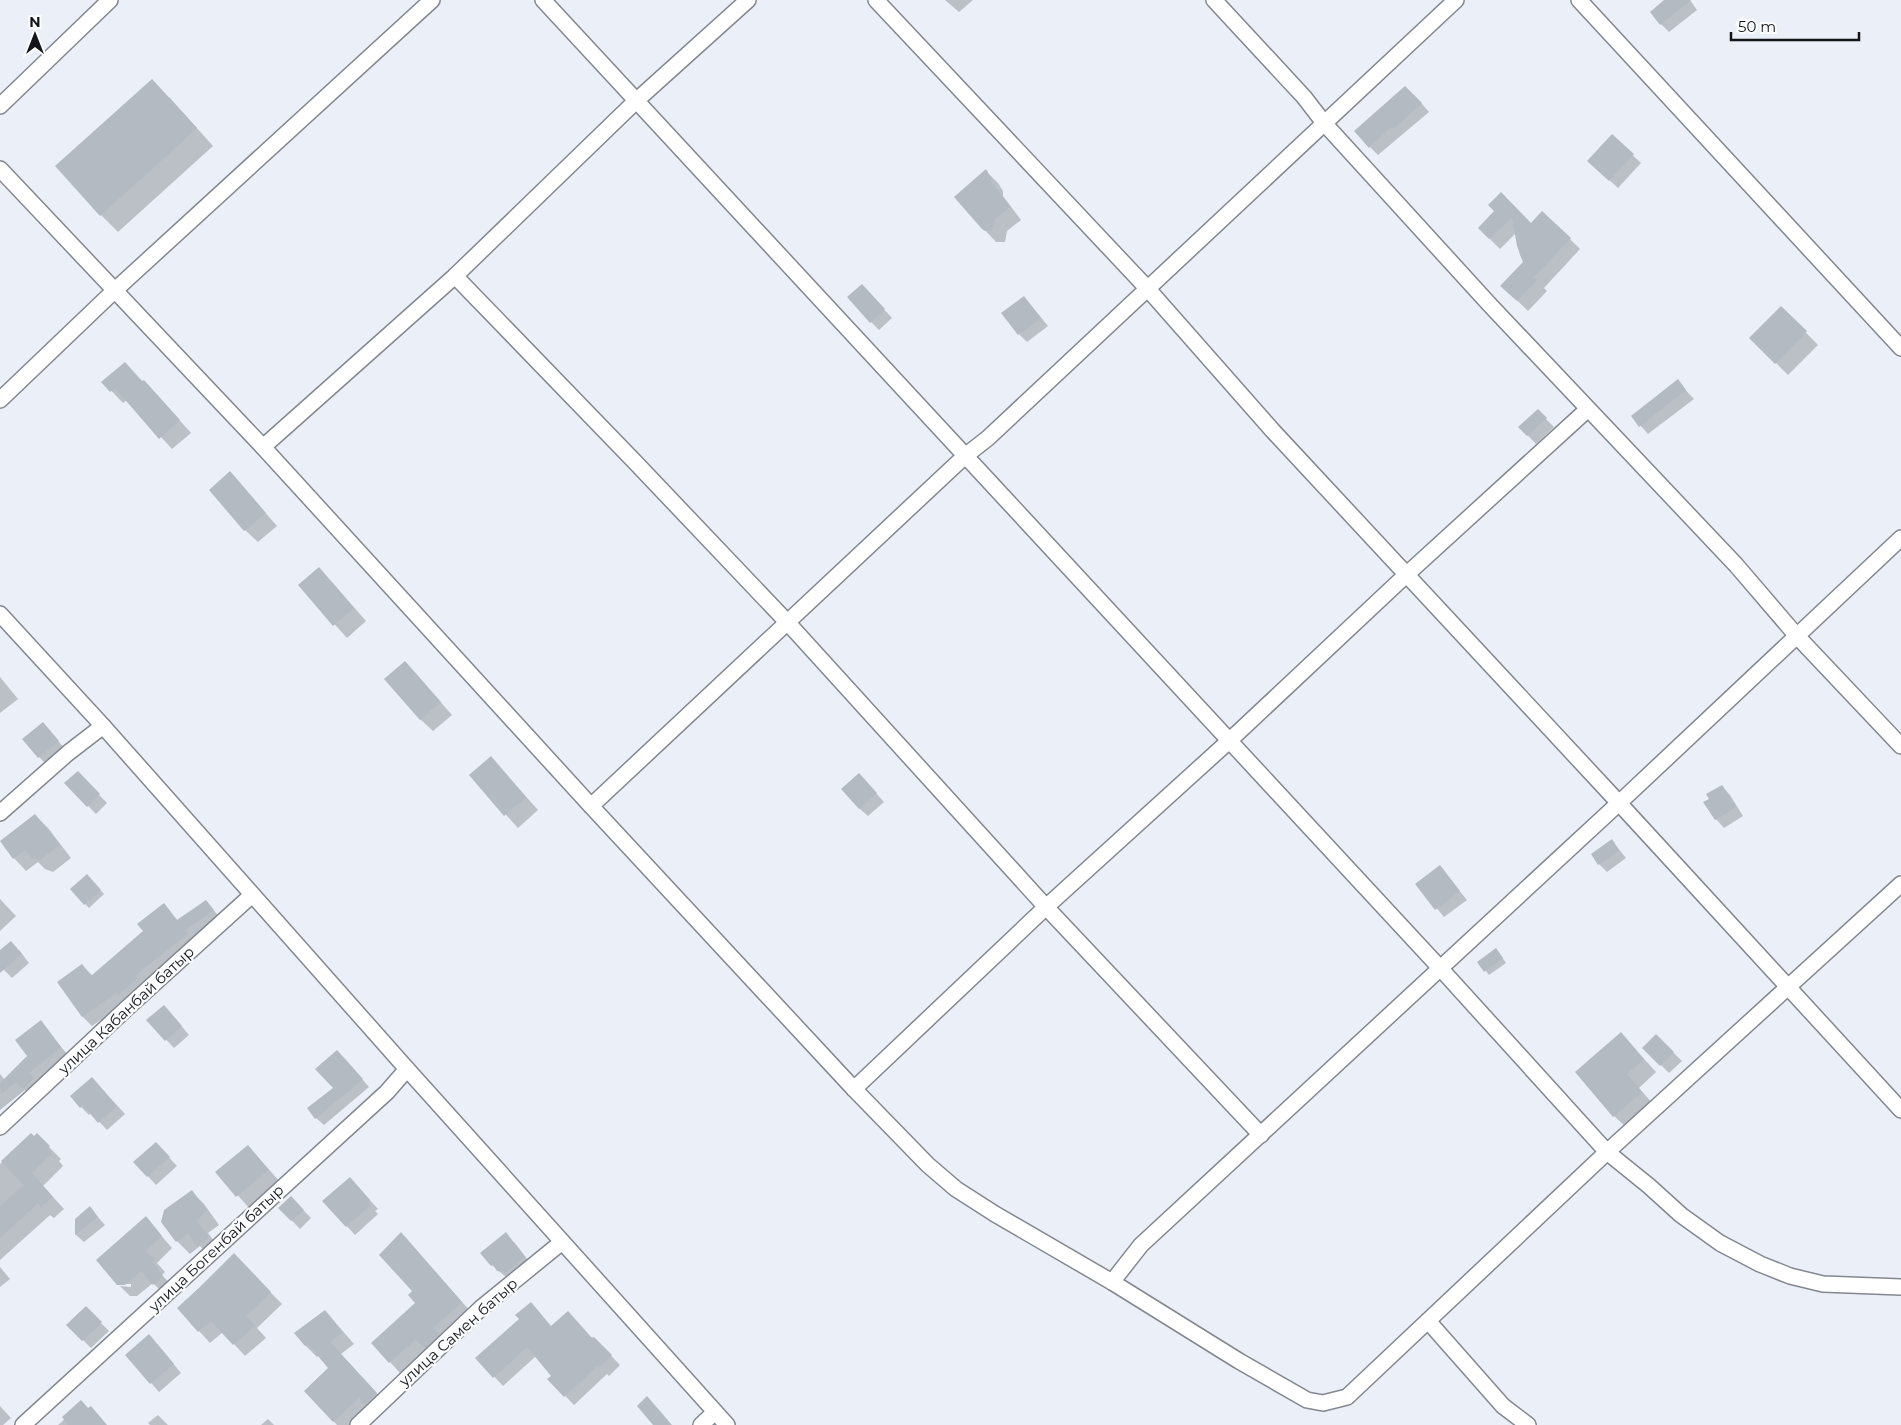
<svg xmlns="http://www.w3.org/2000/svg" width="1901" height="1425" viewBox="0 0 1901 1425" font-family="Montserrat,sans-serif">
	<rect width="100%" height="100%" fill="#eaeff8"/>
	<g fill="#0003">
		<path d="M945,0H973L959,12Z"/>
		<path d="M1666,0H1690L1697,10L1669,32L1661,24Z"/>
		<path d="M1414,95L1429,112L1378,155L1370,147Z"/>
		<path d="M169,97L213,146L118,232L101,215Z"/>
		<path d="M1612,136L1641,163L1618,188L1589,161Z"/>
		<path d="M986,171L998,183L1003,191V196L1021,220L1007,231L1005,242H996L983,228Z"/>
		<path d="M1490,205L1531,224L1570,239L1580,249L1544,288L1547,291L1528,311L1502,286L1524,263L1520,255L1516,233L1500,249L1479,228L1496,211Z"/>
		<path d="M870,294L892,318L879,330L871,322Z"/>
		<path d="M1024,297L1048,326L1027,342L1019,334Z"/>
		<path d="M1781,307L1818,345L1788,375L1751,338Z"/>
		<path d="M144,381L191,433L172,449L127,400L123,403L103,382Z"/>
		<path d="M1677,381L1694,399L1648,434L1632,416Z"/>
		<path d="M1538,411L1554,427L1536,444L1520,427Z"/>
		<path d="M242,486L277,526L258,542L245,530Z"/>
		<path d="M331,581L366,621L347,638L299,585Z"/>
		<path d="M405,662L452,715L433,731L420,719Z"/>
		<path d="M0,677L18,699L0,713Z"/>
		<path d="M43,724L66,750L47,765L39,757Z"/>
		<path d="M503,771L538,810L518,828L471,776Z"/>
		<path d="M77,772L107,803L96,814L66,783Z"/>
		<path d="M867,783L884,802L868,816L859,808Z"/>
		<path d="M1722,786L1730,795L1743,816L1724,828L1716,819Z"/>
		<path d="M35,815L48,828L71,858L53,872L45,869L38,862L26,871L14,858Z"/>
		<path d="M1612,841L1626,858L1607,872L1599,864Z"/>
		<path d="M1440,867L1467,900L1444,917L1417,884Z"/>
		<path d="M87,876L104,894L89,908L72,890Z"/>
		<path d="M0,899L16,916L0,931Z"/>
		<path d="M206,901L222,920L127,1002L92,1026L83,1017L58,983L82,965L93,976L145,931L164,905L178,921Z"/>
		<path d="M19,950L29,963L12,978L0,966V951Z"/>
		<path d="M1499,953L1506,963L1489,975L1479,962Z"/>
		<path d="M172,1015L189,1035L174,1048L148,1020Z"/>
		<path d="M40,1022L68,1055L36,1081L42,1087L32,1096L25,1090L0,1110V1074L5,1080L29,1056Z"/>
		<path d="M1621,1034L1656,1072L1639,1088L1654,1105L1627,1128L1614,1116Z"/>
		<path d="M1656,1036L1682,1061L1669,1073L1644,1048Z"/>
		<path d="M345,1059L369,1087L324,1125L316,1118L334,1089Z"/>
		<path d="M100,1087L125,1114L107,1130L91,1113L89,1115L81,1107Z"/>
		<path d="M31,1134L34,1138L37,1135L61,1159L59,1161L63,1166L43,1186L64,1209L54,1218L50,1215L0,1260V1164Z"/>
		<path d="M248,1146L281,1183L250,1209L217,1172Z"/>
		<path d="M164,1152L177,1166L156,1185L135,1162Z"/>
		<path d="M358,1187L378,1209L375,1211L378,1214L355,1235L324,1201Z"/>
		<path d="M192,1192L204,1204L219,1225L208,1233L221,1250L211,1258L200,1246L190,1254L177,1241Z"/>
		<path d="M299,1206L311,1218L300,1229L280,1208Z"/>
		<path d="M90,1208L105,1225L84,1242L76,1235V1219Z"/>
		<path d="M146,1218L172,1248L157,1263L165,1272L162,1275L174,1288L166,1296L153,1283L137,1296H130L120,1286L131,1287V1284H118Z"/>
		<path d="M401,1234L472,1313L436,1358L427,1349L400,1373L390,1362L417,1303Z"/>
		<path d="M514,1242L532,1265L507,1278L492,1265Z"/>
		<path d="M234,1255L282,1304L257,1328L266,1338L245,1356L223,1332L210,1343L178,1308Z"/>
		<path d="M0,1267L10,1279L0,1287Z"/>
		<path d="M86,1308L109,1331L91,1348L68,1325Z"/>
		<path d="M325,1311L354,1344L341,1354L388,1406L354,1425H337L306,1391L330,1368L319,1355L317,1357L306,1346L296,1333Z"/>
		<path d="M551,1327L594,1338L620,1365L609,1376L607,1374L574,1405L549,1379L553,1376L536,1356L503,1386L477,1358Z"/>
		<path d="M157,1344L181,1373L159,1392L127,1355Z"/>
		<path d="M0,1406L11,1418L3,1425H0Z"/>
		<path d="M158,1415L168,1425H150L148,1423Z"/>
		<path d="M65,1419L106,1425H58Z"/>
		<path d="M268,1419L274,1425H261Z"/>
	</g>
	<g fill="#b4bac2">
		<path d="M1664,0H1691L1660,25L1650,12Z"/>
		<path d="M152,79L197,128L100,216L55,166Z"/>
		<path d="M1405,86L1422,103L1393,129L1391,127L1369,148L1354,131Z"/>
		<path d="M1612,134L1634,154L1609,181L1587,161Z"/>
		<path d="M986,169L991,178V182L1010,207L995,219L992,230L985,231L982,229L954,197Z"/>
		<path d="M1501,192L1531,223L1542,211L1571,238L1534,277L1537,280L1517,301L1500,286L1523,262L1517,246L1512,217L1489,239L1478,228L1494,211L1488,205Z"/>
		<path d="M862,284L885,309L870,323L847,297Z"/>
		<path d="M1024,296L1041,318L1018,335L1001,313Z"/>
		<path d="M1781,306L1807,331L1775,364L1749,338Z"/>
		<path d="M125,362L142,381L144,380L180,420L159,439L115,388L110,392L101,382Z"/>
		<path d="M1678,379L1686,390L1639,427L1631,416Z"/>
		<path d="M1538,409L1547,418L1527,436L1518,427Z"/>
		<path d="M230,471L266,513L244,531L209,490Z"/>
		<path d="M319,567L354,608L333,626L298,585Z"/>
		<path d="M405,661L441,702L420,720L384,679Z"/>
		<path d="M43,722L59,741L38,758L22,739Z"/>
		<path d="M491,756L526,797L504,816L469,775Z"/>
		<path d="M78,771L100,794L87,807L64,783Z"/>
		<path d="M859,773L877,793L859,809L841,789Z"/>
		<path d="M1722,785L1736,807L1715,820L1703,802L1709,799L1706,794Z"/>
		<path d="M35,814L60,845L40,860L31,857L25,850L13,859L0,841Z"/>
		<path d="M1612,839L1619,850L1598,865L1591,854Z"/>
		<path d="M1440,865L1460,891L1435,910L1415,884Z"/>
		<path d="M87,874L101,890L84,905L70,889Z"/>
		<path d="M206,900L214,910L185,930L188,934L143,969L135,977L137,979L118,995L116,993L82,1017L57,982L82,964L91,976L143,931L137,924L164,903L177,920Z"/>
		<path d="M11,941L22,954L0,973V950Z"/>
		<path d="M1496,948L1503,958L1484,972L1477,962Z"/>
		<path d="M164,1005L182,1026L165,1041L146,1020Z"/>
		<path d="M41,1020L61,1047L29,1073L34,1078L23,1089L16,1082L1,1094L0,1083L27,1056L15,1040Z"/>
		<path d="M1621,1032L1644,1059L1627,1074L1642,1092L1613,1117L1575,1072Z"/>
		<path d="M1656,1034L1674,1052L1660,1066L1642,1048Z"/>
		<path d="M337,1050L363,1079L315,1119L307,1108L333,1088L315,1069Z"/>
		<path d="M92,1077L117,1106L98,1123L83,1105L80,1108L70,1096Z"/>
		<path d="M31,1133L34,1136L37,1133L50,1146L48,1149L52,1154L32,1173L53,1197L41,1207L38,1203L0,1238V1206L24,1185L1,1161Z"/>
		<path d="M156,1142L170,1157L147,1177L133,1162Z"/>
		<path d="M248,1145L269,1170L236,1197L215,1172Z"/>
		<path d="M350,1177L370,1200L368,1202L371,1205L346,1227L322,1201Z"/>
		<path d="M192,1190L207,1211L196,1220L209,1237L197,1246L188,1233L176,1242L161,1222L164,1210Z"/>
		<path d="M291,1196L304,1210L291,1221L278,1208Z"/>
		<path d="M90,1206L98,1217L75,1235V1219Z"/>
		<path d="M146,1216L162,1236L146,1251L155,1260L152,1262L163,1276L153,1285L141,1271L125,1285H117L96,1260Z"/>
		<path d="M401,1232L462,1302L433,1328L439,1335L425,1349L416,1339L389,1363L371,1343L415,1303L408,1295L412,1291L379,1255Z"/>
		<path d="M506,1232L525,1257L506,1272L497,1271L493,1265L491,1266L480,1253Z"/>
		<path d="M234,1253L271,1292L246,1316L255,1326L233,1345L211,1321L198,1332L177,1308L200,1287Z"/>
		<path d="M531,1302L551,1326L568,1311L592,1338L594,1337L612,1355L599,1368L597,1366L564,1397L547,1379L551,1376L527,1347L493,1378L475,1358L519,1319L515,1315Z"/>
		<path d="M86,1306L102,1322L82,1341L66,1325Z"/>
		<path d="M325,1310L343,1332L330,1342L377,1393L365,1405L359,1398L333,1422L304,1391L328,1368L308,1344L305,1346L294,1333Z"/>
		<path d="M149,1334L174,1364L150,1384L125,1355Z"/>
		<path d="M647,1396L672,1425H653L637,1406Z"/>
		<path d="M81,1400L88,1408L91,1406L107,1425H68L62,1417Z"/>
	</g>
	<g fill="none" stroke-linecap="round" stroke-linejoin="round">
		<g stroke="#838890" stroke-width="18">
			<g id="minor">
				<path d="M543,0L1441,969L1607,1152L1649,1186L1681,1215L1720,1243L1760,1264L1790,1276L1823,1284L1901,1287"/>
				<path d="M876,0L1147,288L1273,431L1619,803L1901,1110"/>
				<path d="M1214,0L1304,97L1324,123L1490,305L1736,565L1796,635L1901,746"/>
				<path d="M1579,0L1901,348"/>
				<path d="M0,106L110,0"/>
				<path d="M0,169L263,447L591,806L854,1089L928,1165L956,1189L995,1214L1112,1282L1239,1361L1307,1400L1323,1403L1347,1397L1607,1152L1901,884"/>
				<path d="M455,276L635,462L788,623L1046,907L1261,1135"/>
				<path d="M0,400L114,291L432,0"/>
				<path d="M263,447L455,276L637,100L748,0"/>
				<path d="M0,614L103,726L407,1069L727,1425"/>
				<path d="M591,806L965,456L988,438L1456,0"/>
				<path d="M0,813L68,753L103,726"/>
				<path d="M854,1089L1046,907L1229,741L1406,575L1588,409"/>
				<path d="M0,1127L126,1009L252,895"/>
				<path d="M1112,1282L1141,1245L1619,803L1901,538"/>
				<path d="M1428,1321L1503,1406L1528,1425"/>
				<path d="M23,1425L387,1092L407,1069"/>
				<path d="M358,1425L481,1308L562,1242"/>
				<path d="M701,1425L715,1412"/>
			</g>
		</g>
		<use href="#minor" stroke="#fff" stroke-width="15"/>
	</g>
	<g text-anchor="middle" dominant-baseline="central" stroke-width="4.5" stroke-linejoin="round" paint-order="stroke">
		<g font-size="15" fill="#131518" stroke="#fbfcfe">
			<text transform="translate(126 1010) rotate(-43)">улица Кабанбай батыр</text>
			<text transform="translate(216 1248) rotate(-43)">улица Богенбай батыр</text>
			<text transform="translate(458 1332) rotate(-42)">улица Самен батыр</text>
		</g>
	</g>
	<g transform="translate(35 35)" stroke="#fbfcfe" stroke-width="4" paint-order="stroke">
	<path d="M0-4L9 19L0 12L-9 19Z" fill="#131518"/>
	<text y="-8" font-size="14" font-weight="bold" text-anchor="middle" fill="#131518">N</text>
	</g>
	<path d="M1731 32v8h128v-8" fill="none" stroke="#131518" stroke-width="2.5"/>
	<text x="1738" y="32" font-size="15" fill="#131518" stroke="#fbfcfe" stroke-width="4" paint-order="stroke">50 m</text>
</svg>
